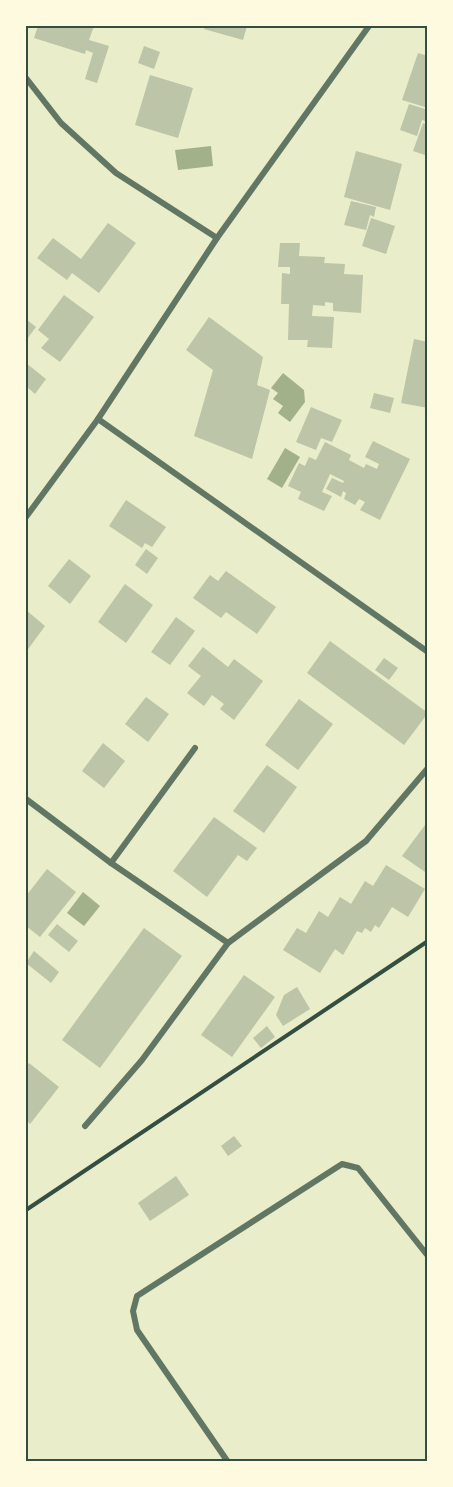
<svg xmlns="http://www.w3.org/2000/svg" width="453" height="1487" viewBox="0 0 453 1487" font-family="'PT Sans Narrow',sans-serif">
	<rect width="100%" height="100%" fill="#e9edc9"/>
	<g fill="#a3b18a">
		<path d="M211,146L213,166L178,170L175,150Z"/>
		<path d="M283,373L304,390L305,402L290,422L278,413L283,406L273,399L278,393L271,388Z"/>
		<path d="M285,448L300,457L282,488L267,479Z"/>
		<path d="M83,892L100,906L84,926L67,913Z"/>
	</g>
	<g fill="#bcc5a7">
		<path d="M38,26H94L89,40L109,46L97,83L85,79L93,53L86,50L85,54L34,38Z"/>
		<path d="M205,26H247L243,40L204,29Z"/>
		<path d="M144,46L160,52L154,69L138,63Z"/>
		<path d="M418,53L428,56V108L402,100Z"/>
		<path d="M150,75L193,88L178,138L135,125Z"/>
		<path d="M409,104L428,110V122L422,120L417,136L400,130Z"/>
		<path d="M423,123L428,125V156L413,151Z"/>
		<path d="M356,151L402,164L390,210L344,197Z"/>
		<path d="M351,201L376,207L374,217L370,215L366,230L344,225Z"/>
		<path d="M371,218L395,226L386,254L362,246Z"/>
		<path d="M108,223L136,243L99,293L72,273L67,280L37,258L53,238L81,259Z"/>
		<path d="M280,243H300L299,256L325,257L324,263L345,264L344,274L363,275L361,313L333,311V303L325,302V306L313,305L312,316L334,317L332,348L307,347L308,340H288L289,304H281L282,273L290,274V267H278Z"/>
		<path d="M64,295L94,317L60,362L41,348L49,339L38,330Z"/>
		<path d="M209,317L263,357L257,385L270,390L252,459L194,436L213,370L186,350Z"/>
		<path d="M26,319L36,327L27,339L26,338Z"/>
		<path d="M414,339L428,342V408L401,403Z"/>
		<path d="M26,363L46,379L35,394L26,386Z"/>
		<path d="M374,393L394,398L390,413L370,408Z"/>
		<path d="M311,407L342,420L332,442L321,438L316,450L296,442Z"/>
		<path d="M373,441L410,459L380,520L360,510L365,502L359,499L355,505L344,499L346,493L343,491L341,497L326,489L332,478L343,483L344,481L330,474L322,492L332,496L324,511L298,499L301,492L288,486L299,463L305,466L309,457L316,460L325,442L351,455L349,460L364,468L366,464L377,469L379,464L365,457Z"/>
		<path d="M126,500L166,527L152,547L145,543L142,548L109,526Z"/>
		<path d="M146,549L158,558L147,574L135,565Z"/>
		<path d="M69,559L91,576L70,604L48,586Z"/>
		<path d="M226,571L276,607L257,634L226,612L221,618L193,598L210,575L218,581Z"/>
		<path d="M125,584L153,605L126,643L98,622Z"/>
		<path d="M26,610L45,626L26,652Z"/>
		<path d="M176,617L195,631L170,665L151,652Z"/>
		<path d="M330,641L428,713L404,745L307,673Z"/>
		<path d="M203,647L228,667L234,659L263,681L234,720L220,709L224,704L212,695L204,706L187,693L201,676L188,666Z"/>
		<path d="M384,658L398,668L389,680L375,670Z"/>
		<path d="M146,697L169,714L148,742L125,724Z"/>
		<path d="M299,699L333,724L298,770L265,745Z"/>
		<path d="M103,743L125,761L104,788L82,771Z"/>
		<path d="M267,765L297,787L264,833L233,811Z"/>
		<path d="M214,817L257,848L247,861L238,855L207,897L173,871Z"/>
		<path d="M428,821V874L402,856Z"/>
		<path d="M386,865L425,889L408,917L392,907L379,928L375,925L371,932L365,928L362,933L357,931L343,955L335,949L320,973L283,950L297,928L306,933L319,911L328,917L340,897L351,904L365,881L373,886Z"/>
		<path d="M47,869L76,892L40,937L26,926V896Z"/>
		<path d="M57,924L78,941L69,952L48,935Z"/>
		<path d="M144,928L182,956L100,1068L62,1040Z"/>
		<path d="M34,951L59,972L51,983L26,963Z"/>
		<path d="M244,975L275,997L232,1057L201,1035Z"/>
		<path d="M297,987L310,1009L283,1026L276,1015L284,995Z"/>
		<path d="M267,1026L275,1037L261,1048L253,1038Z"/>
		<path d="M29,1063L59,1087L30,1124L26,1120V1068Z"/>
		<path d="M234,1136L242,1146L228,1156L221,1146Z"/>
		<path d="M176,1176L189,1195L150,1221L138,1203Z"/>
	</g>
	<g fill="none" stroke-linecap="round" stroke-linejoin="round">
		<path stroke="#344e41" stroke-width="4" d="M26,1210L428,941"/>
		<g stroke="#617663" stroke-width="6">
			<path d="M26,78L61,123L116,173L217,238"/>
			<path d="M98,419L428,652"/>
			<path d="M26,517L98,419L217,238L369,26"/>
			<path d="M26,799L111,863L228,943"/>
			<path d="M111,863L195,748"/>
			<path d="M85,1126L142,1060L228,943L366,841L428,768"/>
			<path d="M228,1462L137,1330L133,1311L137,1296L342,1164L358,1168L428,1256"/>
		</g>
	</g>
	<rect width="453" height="1487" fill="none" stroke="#fefae0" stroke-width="54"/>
	<rect x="27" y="27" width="399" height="1433" fill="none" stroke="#344e41" stroke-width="2"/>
</svg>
